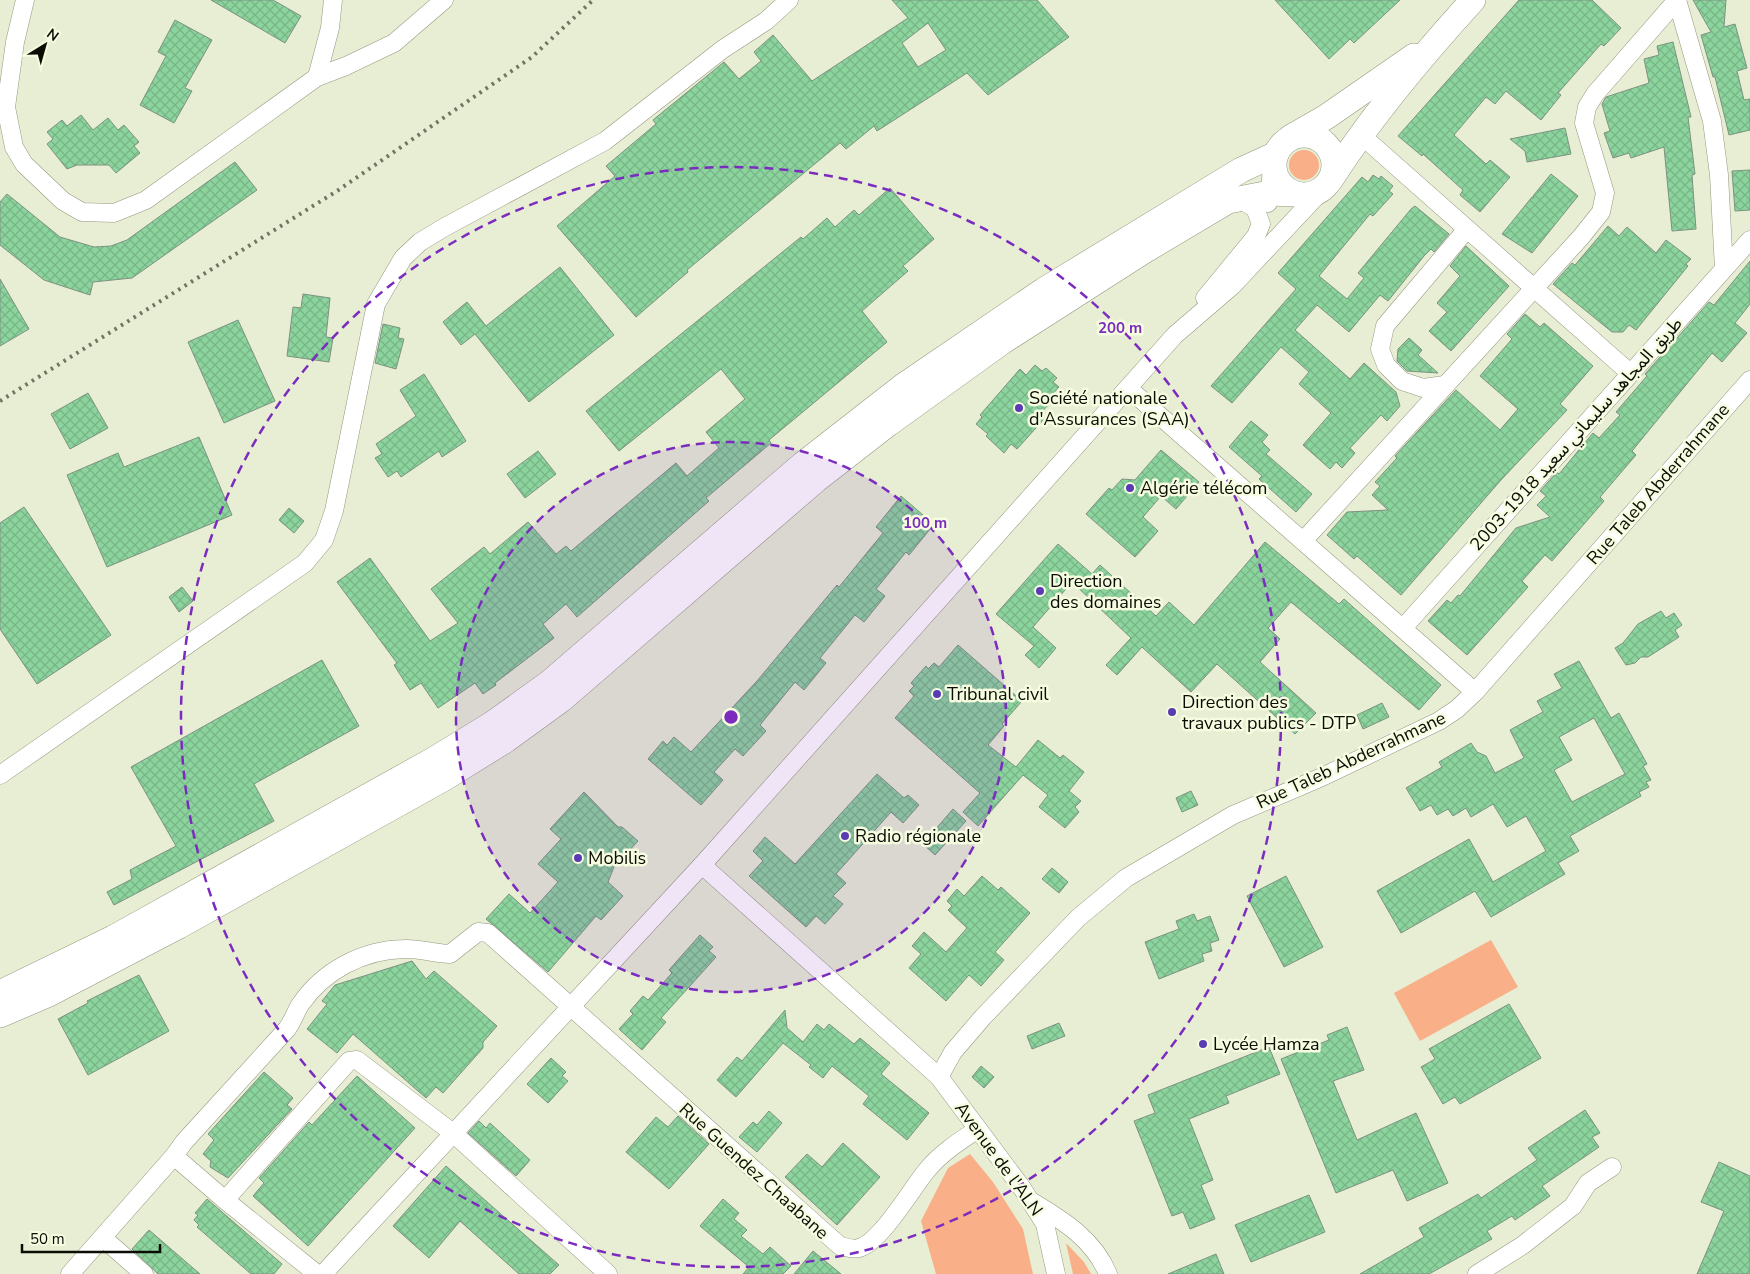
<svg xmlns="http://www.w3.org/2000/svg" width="1750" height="1274" viewBox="0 0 1750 1274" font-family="'Nunito Sans','Noto Sans Arabic',sans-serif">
	<defs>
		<pattern id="building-cross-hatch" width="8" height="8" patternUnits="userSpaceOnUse" patternTransform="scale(1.25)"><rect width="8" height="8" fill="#8cd49e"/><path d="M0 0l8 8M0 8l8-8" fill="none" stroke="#77b587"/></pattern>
	</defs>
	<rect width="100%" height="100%" fill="#e8eed3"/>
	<g fill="#f9af88">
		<circle cx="1304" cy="165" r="15"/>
		<path d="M1491,940L1518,987L1420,1041L1394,993Z"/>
		<path d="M970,1154L993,1182L1023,1229L1033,1274H936L921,1221L948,1168Z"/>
		<path d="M1066,1243L1084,1262L1091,1274H1073Z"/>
	</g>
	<g fill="url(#building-cross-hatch)" stroke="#7c9280" fill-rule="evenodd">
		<path d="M211,0H273L301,16L285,43Z"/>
		<path d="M892,0H1037L1069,37L988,95L967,73L877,131L874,126L846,149L840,143L687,270L688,272L636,317L557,226L615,176L606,166L656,124L653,120L724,62L739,79L761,61L754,52L773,35L812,81L908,18ZM928,23L946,50L918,67L902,43Z"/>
		<path d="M1275,0H1400L1354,43L1350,39L1329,59Z"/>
		<path d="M1519,0H1592L1621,28L1604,46L1601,44L1558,93L1561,95L1541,120L1506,91L1495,104L1486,97L1454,135L1486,164L1490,160L1510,177L1480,212L1460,195L1463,190L1423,154L1422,156L1398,136Z"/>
		<path d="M1693,0H1726L1724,27L1735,24L1747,68L1737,71L1744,100L1750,99V130L1729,135L1715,77H1713L1701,35L1711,32Z"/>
		<path d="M175,20L212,40L185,88L192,91L174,123L140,105L166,56L158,52Z"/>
		<path d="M1673,42L1691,117H1688L1695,174L1692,175L1696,229L1672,231L1664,147L1631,158L1629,153L1613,158L1604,133L1610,131L1602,104L1606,97L1649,83L1644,59L1659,55L1657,46Z"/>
		<path d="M81,115L93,130L108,118L118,130L124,125L139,142L134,146L140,153L116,173L109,165H77L67,169L47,144L53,139L47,132L62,120L67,126Z"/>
		<path d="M1565,128L1571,154L1527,162L1525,151L1510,139Z"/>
		<path d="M235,162L257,190L132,278L93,282L90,295L44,280L0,245V202L7,194L60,237L94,247L111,246L127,240Z"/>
		<path d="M1750,170V210L1735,211L1732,171Z"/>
		<path d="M1551,174L1578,196L1532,253L1502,234L1532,197L1534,198L1533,196Z"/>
		<path d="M1373,175L1379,179L1381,176L1393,186L1389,191L1393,194L1373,216L1370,214L1319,276L1347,299L1364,278L1358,273L1411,209L1415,206L1449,234L1434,252L1431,249L1424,256L1388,301L1380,295L1349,332L1317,305L1295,330L1350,379L1364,363L1396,392L1400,406L1387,421L1381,415L1350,448L1355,453L1342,468L1336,462L1330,469L1303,445L1331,413L1299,384L1309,372L1281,347L1232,403L1211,386L1296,289L1278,273L1362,177L1368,182Z"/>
		<path d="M890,188L934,239L903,266L908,271L862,311L887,342L769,440L771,443L706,498L709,501L577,617L566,604L543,624L554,638L495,683L496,685L483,694L475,683L438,708L421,683L410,690L394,665L397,663L337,582L370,558L430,641L458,623L431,589L484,547L490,554L528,522L556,554L566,546L571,551L676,463L687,476L719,448L706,432L745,399L721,369L619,451L586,411L801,237L803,239L827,218L835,227L854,210L859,215Z"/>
		<path d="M1608,226L1619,236L1627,227L1656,253L1666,240L1691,259L1686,264L1688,266L1636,330L1629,325L1623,332H1612L1553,284L1572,263L1575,265Z"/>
		<path d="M1466,246L1509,286L1451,351L1429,331L1447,312L1437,303L1460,276L1450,266Z"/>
		<path d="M1750,261V304L1735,323L1747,333L1722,362L1712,353L1632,451L1636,455L1600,497L1604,501L1552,561L1545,555L1522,581L1528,587L1467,655L1428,621L1447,600L1451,603L1458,595L1460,596L1516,528L1550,517L1537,505L1546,496L1540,491L1557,472L1559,474L1593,433L1599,438L1620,415L1616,412L1647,376L1645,374L1709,302L1714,305Z"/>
		<path d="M560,267L614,335L529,402L475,334L461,345L443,322L467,302L486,326Z"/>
		<path d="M0,279L29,329L0,346Z"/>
		<path d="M303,294L330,298L326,337L333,338L329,362L287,356L293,307L301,308Z"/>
		<path d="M1525,314L1540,327L1544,323L1593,366L1560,404L1567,410L1501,480L1401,595L1357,556L1354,559L1327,535L1347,512L1388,510L1372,495L1380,486L1375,482L1397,458L1395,456L1456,390L1500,430L1518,409L1480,376L1512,339L1507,334Z"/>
		<path d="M238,320L275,401L224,423L188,342Z"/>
		<path d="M383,324L400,328L398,338L404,339L396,369L375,363Z"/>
		<path d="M1409,338L1422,350L1418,355L1438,373L1407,371L1397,361L1398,349Z"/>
		<path d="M1035,365L1042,371L1046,368L1057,378L1053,382L1059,387L1048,399L1051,402L1040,414L1045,418L1017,449L1011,444L1004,453L986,436L988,434L976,424L982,417L980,415L1020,369L1026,375Z"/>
		<path d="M424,374L466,441L442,457L439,451L401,477L397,471L388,477L375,458L382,454L376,444L416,416L400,390Z"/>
		<path d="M88,393L108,428L70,449L51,414Z"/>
		<path d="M1251,421L1268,435L1262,442L1270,450L1266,454L1312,494L1296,512L1259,479L1262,476L1229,447Z"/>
		<path d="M199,437L232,515L107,567L67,475L118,453L124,467Z"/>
		<path d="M1161,450L1199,482L1176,509L1161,496L1143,517L1158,531L1135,557L1086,514L1109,488L1112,490L1122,479L1135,480Z"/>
		<path d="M538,451L556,474L525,498L507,474Z"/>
		<path d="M901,496L930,521L927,525L931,528L909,555L906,552L876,589L885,596L864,622L855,615L820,658L826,663L804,690L795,682L760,725L766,731L743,756L735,749L714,772L723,780L701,805L648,759L663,741L667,745L674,737L691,752L757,681L837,585L839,587L883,533L876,527Z"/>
		<path d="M24,507L111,635L37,684L0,629V523Z"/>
		<path d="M289,508L304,521L294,533L279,520Z"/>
		<path d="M1265,542L1339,604L1344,599L1441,685L1419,710L1291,602L1268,628L1280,639L1260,662L1316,713L1295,734L1217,664L1191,692L1142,647L1117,675L1106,665L1131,638L1072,582L1033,627L1056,648L1039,668L1025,655L1034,646L996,614L1058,544L1092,574L1100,565L1156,616L1169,602L1194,625Z"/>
		<path d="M182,587L193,601L179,612L169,597Z"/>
		<path d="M1661,611L1666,618L1674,613L1682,625L1675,630L1679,637L1648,657H1641L1635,663L1626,665L1615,648L1623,643L1638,624Z"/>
		<path d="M958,645L1022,701L1002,724L1004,726L988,745L1016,767L1038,740L1060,758L1063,755L1084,772L1069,791L1081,801L1075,807L1079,812L1065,828L1039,807L1048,795L1023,775L978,826L963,812L980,793L895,718L914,696L909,691L914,686L911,683L926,666L928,669L934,663L939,667Z"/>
		<path d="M322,660L359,726L254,784L274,821L114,905L107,892L132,879L130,870L176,846L131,767Z"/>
		<path d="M1579,661L1611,718L1619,713L1647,764L1643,766L1651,780L1646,782L1649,787L1639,792L1641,796L1570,836L1579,851L1558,863L1565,874L1491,917L1475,891L1401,933L1377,891L1469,839L1493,882L1546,851L1526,816L1507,827L1493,804L1471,817L1466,808L1453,816L1448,809L1437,815L1431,805L1420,811L1406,788L1442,767L1439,762L1471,743L1477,752L1486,756L1495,773L1524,758L1510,730L1543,712L1537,701L1562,688L1554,674ZM1594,718L1625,774L1572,802L1554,770L1572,760L1559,737Z"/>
		<path d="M1382,703L1389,717L1363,729L1357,715Z"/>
		<path d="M877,774L904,798L908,795L919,805L903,823L891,812L836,874L846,883L833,896L843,904L825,924L816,916L806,927L749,876L763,861L753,851L765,837L795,864Z"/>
		<path d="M1191,791L1198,805L1182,812L1176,798Z"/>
		<path d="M584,792L618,827H622L638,841L614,867L608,882L623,896L601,920L596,916L548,972L486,919L509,894L530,913L558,882L538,864L561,839L550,829Z"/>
		<path d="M953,809L966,821L935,855L923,844Z"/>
		<path d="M1052,868L1068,882L1059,893L1042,879Z"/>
		<path d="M982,876L998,890L1001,887L1030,913L995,952L1004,960L981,986L969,975L946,1001L909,968L921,954L912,946L924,932L946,952L967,928L948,910L952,906L947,901L957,889L964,896Z"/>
		<path d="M1286,876L1323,947L1284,967L1247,896Z"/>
		<path d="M1194,914L1197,921L1210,916L1219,940L1210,943L1212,951L1202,954L1204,961L1159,979L1145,942L1179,929L1176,921Z"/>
		<path d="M700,935L713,947L709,951L716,957L661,1018L666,1022L642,1050L619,1029L633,1014L630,1011L643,996L648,1000L672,973L669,970Z"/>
		<path d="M412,961L426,979L434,971L497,1026L483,1042V1048L443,1093L436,1087L426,1098L353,1034L337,1053L307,1029L327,1004L322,1001L335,985Z"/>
		<path d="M139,975L169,1031L88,1075L58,1019L88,1003L87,1001Z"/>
		<path d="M1509,1004L1541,1058L1460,1104L1455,1097L1443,1104L1421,1067L1435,1059L1429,1049Z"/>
		<path d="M785,1010L787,1028L803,1042L817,1024L824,1030L829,1024L854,1044L860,1038L890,1063L881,1074L929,1113L907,1140L863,1104L869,1096L832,1066L823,1078L809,1067L811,1065L783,1043L736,1097L717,1080L737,1057L742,1061Z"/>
		<path d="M1059,1023L1065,1036L1032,1049L1027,1036Z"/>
		<path d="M1347,1027L1364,1070L1333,1081L1357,1140L1416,1113L1448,1183L1407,1201L1393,1170L1336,1193L1281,1059L1329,1040L1327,1035Z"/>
		<path d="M1269,1047L1280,1074L1226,1096L1229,1103L1189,1119L1213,1180L1201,1185L1215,1219L1190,1229L1183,1212L1172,1216L1134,1121L1155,1113L1148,1095Z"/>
		<path d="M551,1058L566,1072L562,1076L568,1081L548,1103L527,1084Z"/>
		<path d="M981,1066L994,1077L984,1088L972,1077Z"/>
		<path d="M264,1072L293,1098L287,1105L292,1109L228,1178L210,1167L211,1161L203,1154L214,1140L208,1134Z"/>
		<path d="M357,1076L415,1128L308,1246L253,1196L264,1183L259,1178L309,1122L312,1125Z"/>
		<path d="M1585,1110L1600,1133L1592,1137L1599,1147L1542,1186L1550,1196L1515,1220L1512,1216L1487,1231L1492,1239L1429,1274H1360L1424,1237L1419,1228L1478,1194L1481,1198L1537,1160L1528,1148Z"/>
		<path d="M769,1111L782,1123L757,1152L739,1137L753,1122L757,1125Z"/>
		<path d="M678,1116L709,1144L669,1189L626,1152L656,1117L668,1127Z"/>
		<path d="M479,1121L486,1128L490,1123L530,1160L516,1176L468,1133Z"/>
		<path d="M843,1143L880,1177L837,1225L785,1177L807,1154L822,1167Z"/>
		<path d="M1719,1162L1750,1176V1274H1697L1724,1211L1701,1202Z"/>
		<path d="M446,1166L559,1265L550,1274H519L460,1221L429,1258L393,1226Z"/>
		<path d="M1309,1195L1325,1232L1251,1262L1235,1225Z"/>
		<path d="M207,1199L282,1264L274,1274H251L197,1227L199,1225L194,1220L198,1215L195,1213Z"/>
		<path d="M723,1199L739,1213L734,1219L747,1230L741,1236L763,1254L770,1247L791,1266L783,1274H743L749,1267L700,1226Z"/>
		<path d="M149,1230L200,1274H158L132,1249Z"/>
		<path d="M813,1251L841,1274H794Z"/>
		<path d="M1216,1254L1224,1274H1168Z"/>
	</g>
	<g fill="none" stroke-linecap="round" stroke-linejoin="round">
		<g stroke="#93987f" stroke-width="19">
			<g id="street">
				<path d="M25,0L15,42L6,107L14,147L24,164L63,201L82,212L114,213L146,200L317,77L346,66L394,43L444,0"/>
				<path d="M1677,0L1712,121L1719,175L1724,269"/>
				<path d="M317,77L330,28L333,0"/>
				<path d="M1361,135L1630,373"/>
				<path d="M1268,203L1273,163"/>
				<path d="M1205,298L1256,236L1261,224L1255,208L1244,202L1235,201"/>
				<path d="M1445,385L1423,388L1402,381L1386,365L1380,349L1385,326L1467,229"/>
				<path d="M1128,388L1475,692"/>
				<path d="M1303,541L1581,237L1601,212L1605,193L1584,123L1587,107L1595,94L1677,0"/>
				<path d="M1403,628L1750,240"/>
				<path d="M0,775L305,563L324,540L334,511L376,304L403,258L420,242L443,228L605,141L723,49L766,21L789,0"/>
				<path d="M702,865L939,1077L1022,1188L1045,1224L1056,1274"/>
				<path d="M939,1077L953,1052L983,1017L1078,918L1126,878L1233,815L1322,777L1439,721L1457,709L1475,692L1750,380"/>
				<path d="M174,1156L184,1142L287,1029C293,1021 295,1013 300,1005C323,971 362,950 404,949C419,948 435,954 450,954L478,932L488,933L840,1246C846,1247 853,1250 859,1248C881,1242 912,1188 927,1170C942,1152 960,1141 978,1129"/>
				<path d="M225,1200L349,1061L357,1060L453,1133L608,1274"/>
				<path d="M1034,1203C1064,1221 1094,1240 1108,1274"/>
				<path d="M103,1238L144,1274"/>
				<path d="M70,1274L174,1156L225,1200L317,1274"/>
				<path d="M323,1274L702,865L1175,335L1232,286L1325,187"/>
				<path d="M1477,1274L1523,1245L1573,1206L1588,1183L1612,1167"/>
			</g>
		</g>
		<g stroke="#93987f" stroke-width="26">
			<g id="secondary">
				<circle cx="1304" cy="165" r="30"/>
				<path d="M1291,137L1326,117L1414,56"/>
				<path d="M1331,179C1372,115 1422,56 1473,0"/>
				<path d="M0,993L113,938L433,760L492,724L549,683L803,464L903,386L1044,290L1241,170L1276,154"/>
				<path d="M0,1015L49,994L179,926L443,779L506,740L561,700L816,480L888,424L1002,342L1144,251L1228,201L1270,193L1296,194"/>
			</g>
		</g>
		<use href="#street" stroke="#fff" stroke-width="18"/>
		<use href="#secondary" stroke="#fff" stroke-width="25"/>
		<path stroke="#717564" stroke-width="4" stroke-dasharray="2.5 5" stroke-linecap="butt" d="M0,401L337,191L532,57L593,0"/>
	</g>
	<circle cx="731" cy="717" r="275" fill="#7b2cbf" fill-opacity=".12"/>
	<g fill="none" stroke="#7b2cbf" stroke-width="2.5" stroke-dasharray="9 6">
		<circle cx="731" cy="717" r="275"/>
		<circle cx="731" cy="717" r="550"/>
	</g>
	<g fill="#593bb3" stroke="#f5fce0" stroke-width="2">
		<circle cx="1019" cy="408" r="5"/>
		<circle cx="1130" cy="488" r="5"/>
		<circle cx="1040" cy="591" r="5"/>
		<circle cx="937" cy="694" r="5"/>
		<circle cx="1172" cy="712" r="5"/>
		<circle cx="845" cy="836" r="5"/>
		<circle cx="578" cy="858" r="5"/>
		<circle cx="1203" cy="1044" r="5"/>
	</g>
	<g text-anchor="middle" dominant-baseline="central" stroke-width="5" stroke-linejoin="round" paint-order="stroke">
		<g font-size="18" fill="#0b0d05" stroke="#f5fce0" text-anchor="start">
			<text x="1029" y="398">Société nationale<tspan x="1029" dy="21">d'Assurances (SAA)</tspan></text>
			<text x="1140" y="488">Algérie télécom</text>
			<text x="1050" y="581">Direction<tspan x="1050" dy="21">des domaines</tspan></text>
			<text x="947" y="694">Tribunal civil</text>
			<text x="1182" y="702">Direction des<tspan x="1182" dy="21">travaux publics - DTP</tspan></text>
			<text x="855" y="836">Radio régionale</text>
			<text x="588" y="858">Mobilis</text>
			<text x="1213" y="1044">Lycée Hamza</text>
		</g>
		<g font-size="18" fill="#0b0d05" stroke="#f5fce0">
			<text transform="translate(1576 434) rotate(-48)">طريق المجاهد سليماني سعيد 1918-2003</text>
			<text transform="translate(1658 484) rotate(-49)">Rue Taleb Abderrahmane</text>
			<text transform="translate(1351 760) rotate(-25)">Rue Taleb Abderrahmane</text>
			<text transform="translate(999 1159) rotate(54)">Avenue de l'ALN</text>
			<text transform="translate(754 1171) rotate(42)">Rue Guendez Chaabane</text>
		</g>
	</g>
	<circle cx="731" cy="717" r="8" fill="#7b2cbf" stroke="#f5fce0" stroke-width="2.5"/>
	<g font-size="15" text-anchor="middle" font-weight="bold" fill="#7b2cbf" stroke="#f5fce0" stroke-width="5" stroke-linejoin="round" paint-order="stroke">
		<text x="1120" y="333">200 m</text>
		<text x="925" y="528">100 m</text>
	</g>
	<g transform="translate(45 45) rotate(37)" stroke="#f5fce0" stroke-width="4" paint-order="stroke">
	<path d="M0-4L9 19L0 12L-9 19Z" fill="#0b0d05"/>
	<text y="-8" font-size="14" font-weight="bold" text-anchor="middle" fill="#0b0d05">N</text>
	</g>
	<path d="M22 1244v8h138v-8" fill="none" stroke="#0b0d05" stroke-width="2.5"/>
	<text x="30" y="1244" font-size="15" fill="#0b0d05" stroke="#f5fce0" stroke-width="4" paint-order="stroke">50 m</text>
</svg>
